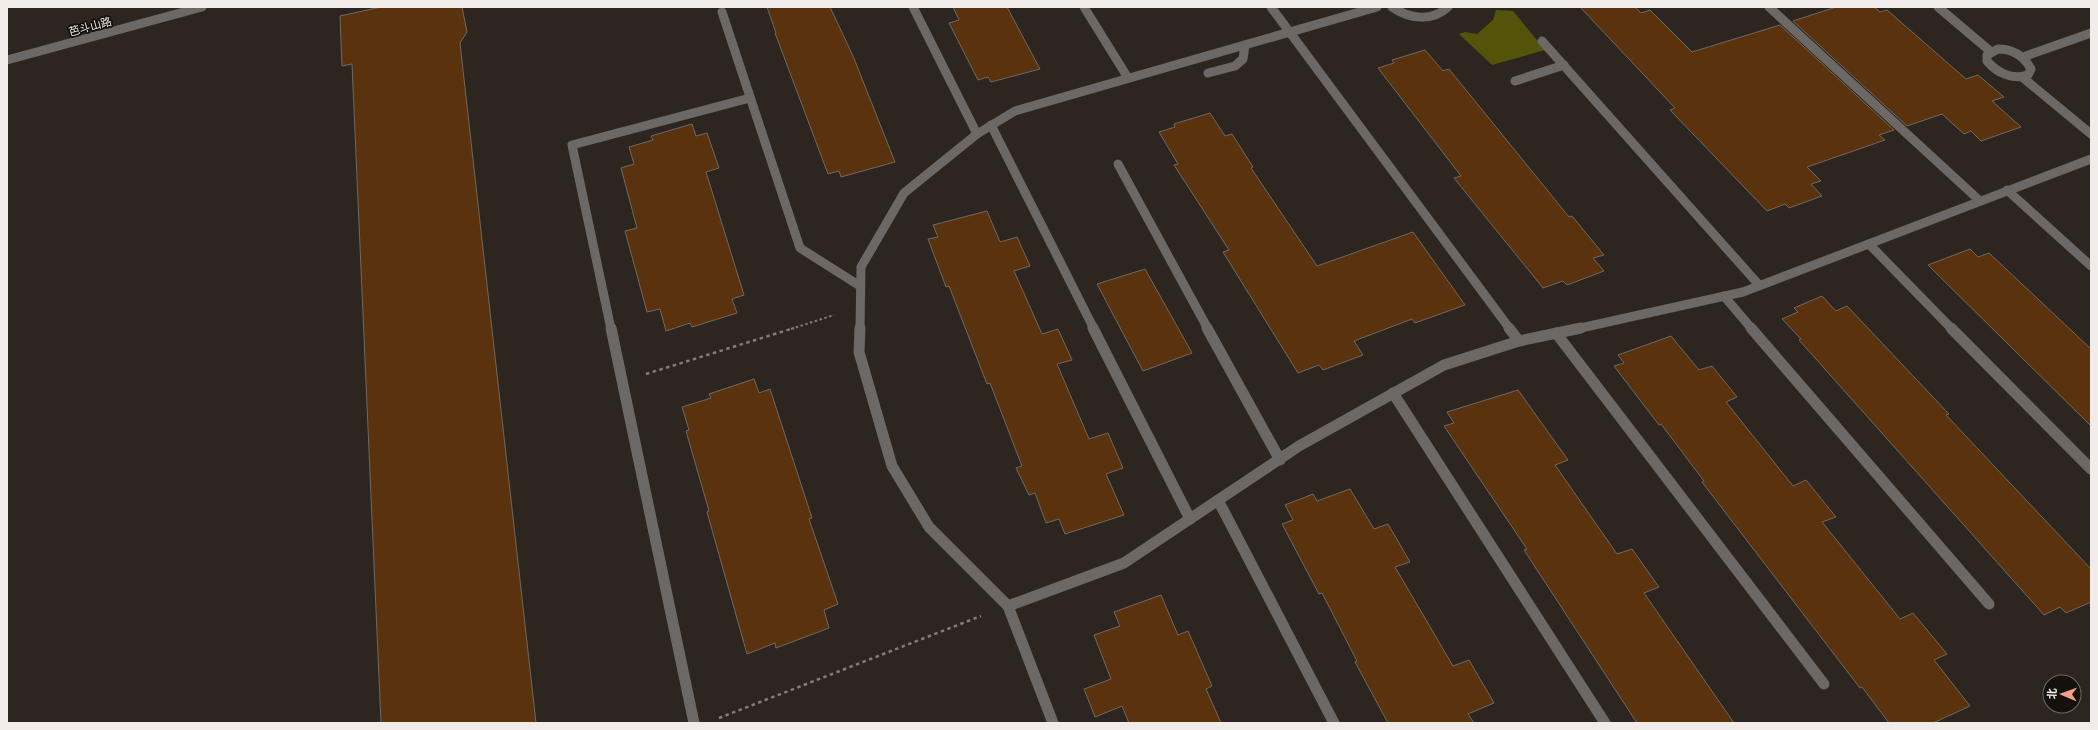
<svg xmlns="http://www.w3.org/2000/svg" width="2098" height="730" viewBox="0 0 2098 730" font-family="Barlow,'Noto Sans SC',sans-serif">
	<rect width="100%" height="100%" fill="#2d2620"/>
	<path fill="#535409" d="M1496,10L1513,11L1545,50L1492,65L1459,34L1465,32L1477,34L1493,20Z"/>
	<g fill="#5a320d" stroke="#716862">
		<path d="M381,7H462L467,32L460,43L536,723H381L352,64L342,66L340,16Z"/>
		<path d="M767,7H830L853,56L895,162L841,177L839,171L828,174L775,33H776Z"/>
		<path d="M953,7H1007L1040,69L991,82L988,77L978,80L949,23L959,20Z"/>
		<path d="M1580,7H1635L1641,13L1650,10L1692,52L1780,25L1894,130L1879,135L1885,140L1807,167L1821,181L1811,184L1822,196L1789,208L1785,204L1767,211L1670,110L1675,108Z"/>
		<path d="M1836,7H1874L1880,12L1887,10L1966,79L1978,75L2004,97L1992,101L2021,127L1981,141L1971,131L1964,134L1942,114L1907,126L1793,21Z"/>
		<path d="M1425,50L1443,71L1449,69L1569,217L1572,216L1604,255L1593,258L1604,271L1567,285L1563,281L1543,288L1454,178L1461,176L1378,68L1394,63L1392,60Z"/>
		<path d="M1210,113L1225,136L1232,134L1253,167L1251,168L1317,266L1413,232L1465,305L1415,323L1412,319L1354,341L1363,355L1323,370L1319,365L1298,373L1223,252L1229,250L1174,165L1178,164L1159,132L1175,127L1174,124Z"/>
		<path d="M692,124L696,136L707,133L719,168L706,172L744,295L732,299L737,313L692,327L690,323L666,331L660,309L647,312L625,231L637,228L621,168L634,164L629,147L653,140L651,136Z"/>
		<path d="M987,211L1000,242L1017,237L1030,266L1014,271L1042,334L1058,329L1072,360L1057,364L1089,439L1108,433L1123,468L1106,474L1124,515L1065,534L1059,519L1046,523L1035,493L1029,495L1016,468L1022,466L990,383L987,384L949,286L946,287L928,239L938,237L933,225Z"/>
		<path d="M1970,249L1978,257L1989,253L2091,349V426L1928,265Z"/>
		<path d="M1145,269L1192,353L1143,371L1097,284Z"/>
		<path d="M1822,296L1836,311L1847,306L1949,414L1946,415L2091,569V602L2066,613L2060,607L2044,615L1799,340L1801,339L1782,319L1798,312L1794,308Z"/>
		<path d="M1671,336L1699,370L1712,366L1737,397L1726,402L1793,486L1806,480L1836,517L1822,522L1900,619L1913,613L1947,654L1934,660L1970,706L1933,723H1889L1862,687L1860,688L1702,482L1704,481L1661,424L1659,425L1614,366L1624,363L1618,355Z"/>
		<path d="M754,379L759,393L770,389L812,518L809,519L838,604L824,610L829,628L776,648L775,643L747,654L707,512L709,511L686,431L689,430L682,407L711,398L709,394Z"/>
		<path d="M1518,390L1568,460L1555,465L1617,554L1632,549L1659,587L1644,593L1734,723H1637L1524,550L1527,549L1444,426L1454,423L1447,412Z"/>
		<path d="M1350,489L1374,529L1388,524L1410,562L1395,567L1453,666L1469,660L1494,703L1468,714L1474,723H1388L1355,662L1357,661L1322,593L1319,594L1282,524L1293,520L1285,505L1313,494L1317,501Z"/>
		<path d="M1161,595L1178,635L1188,631L1212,686L1206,689L1221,723H1129L1122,706L1095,717L1084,689L1111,679L1094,635L1120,626L1114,612Z"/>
	</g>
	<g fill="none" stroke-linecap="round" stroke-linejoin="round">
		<path stroke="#847d79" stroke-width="2" stroke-dasharray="2.5 2.5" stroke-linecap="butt" d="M791,329L834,315"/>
		<g stroke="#847d79" stroke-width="2.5" stroke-dasharray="3.5 3.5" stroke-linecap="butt">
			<path d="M646,374L794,328"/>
			<path d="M719,718L981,616"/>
		</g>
		<g stroke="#6c6866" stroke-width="9">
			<path d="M913,7L977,134"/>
			<path d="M1084,7L1128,78"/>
			<path d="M1271,7L1510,329"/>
			<path d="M1392,7C1409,19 1432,22 1448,7"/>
			<path d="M1769,7L1980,201"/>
			<path d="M1938,7L1990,51"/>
			<path d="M722,12L800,248L860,286"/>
			<path d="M1542,41L1759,285"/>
			<path d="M1998,49C2013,49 2024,56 2031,69L2028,75C2012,80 1997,73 1987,61V55Z"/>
			<path d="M2023,57L2091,33"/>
			<path d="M1208,73L1235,66L1243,59L1245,45"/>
			<path d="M2022,77L2091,134"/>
			<path d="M1515,81L1564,65"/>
			<path d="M991,125L1094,329"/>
			<path d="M1118,164L1208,329"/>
			<path d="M2007,190L2091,266"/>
			<path d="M1869,244L1952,329"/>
			<path d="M1724,296L1752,329"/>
			<path d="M611,329L572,145L750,98"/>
			<path d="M860,329L861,267L904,193L977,134L1015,111L1377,7"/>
			<path d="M1576,329L1743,292L2091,159"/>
		</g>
		<g stroke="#6c6866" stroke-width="11">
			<path d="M611,328L694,723"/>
			<path d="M860,328L859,352L892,466L929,527L1008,606"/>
			<path d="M1093,328L1190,519"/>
			<path d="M1207,328L1280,460"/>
			<path d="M1509,328L1519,341"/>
			<path d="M1751,328L1989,604"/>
			<path d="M1951,328L2091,469"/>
			<path d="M1556,333L1824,684"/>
			<path d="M1393,393L1605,723"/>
			<path d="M1218,500L1334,723"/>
			<path d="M1053,723L1008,606L1124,563L1299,446L1444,365L1519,341L1581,328"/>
		</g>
		<path stroke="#6c6866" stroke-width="9" d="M7,60L202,7"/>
	</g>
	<g text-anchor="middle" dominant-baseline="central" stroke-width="3.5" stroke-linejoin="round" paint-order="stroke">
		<g font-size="11" fill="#f1ece9" stroke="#13100d">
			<text transform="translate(90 26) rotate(-15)">芭斗山路</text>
		</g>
	</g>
	<rect width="2098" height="730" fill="none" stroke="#f1ece9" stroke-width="16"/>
	<g transform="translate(2062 694) rotate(272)"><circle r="19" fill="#13100d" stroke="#6c6865"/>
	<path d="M0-3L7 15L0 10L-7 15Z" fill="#f49e86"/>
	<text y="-6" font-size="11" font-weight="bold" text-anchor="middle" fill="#f1ece9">北</text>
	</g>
</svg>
